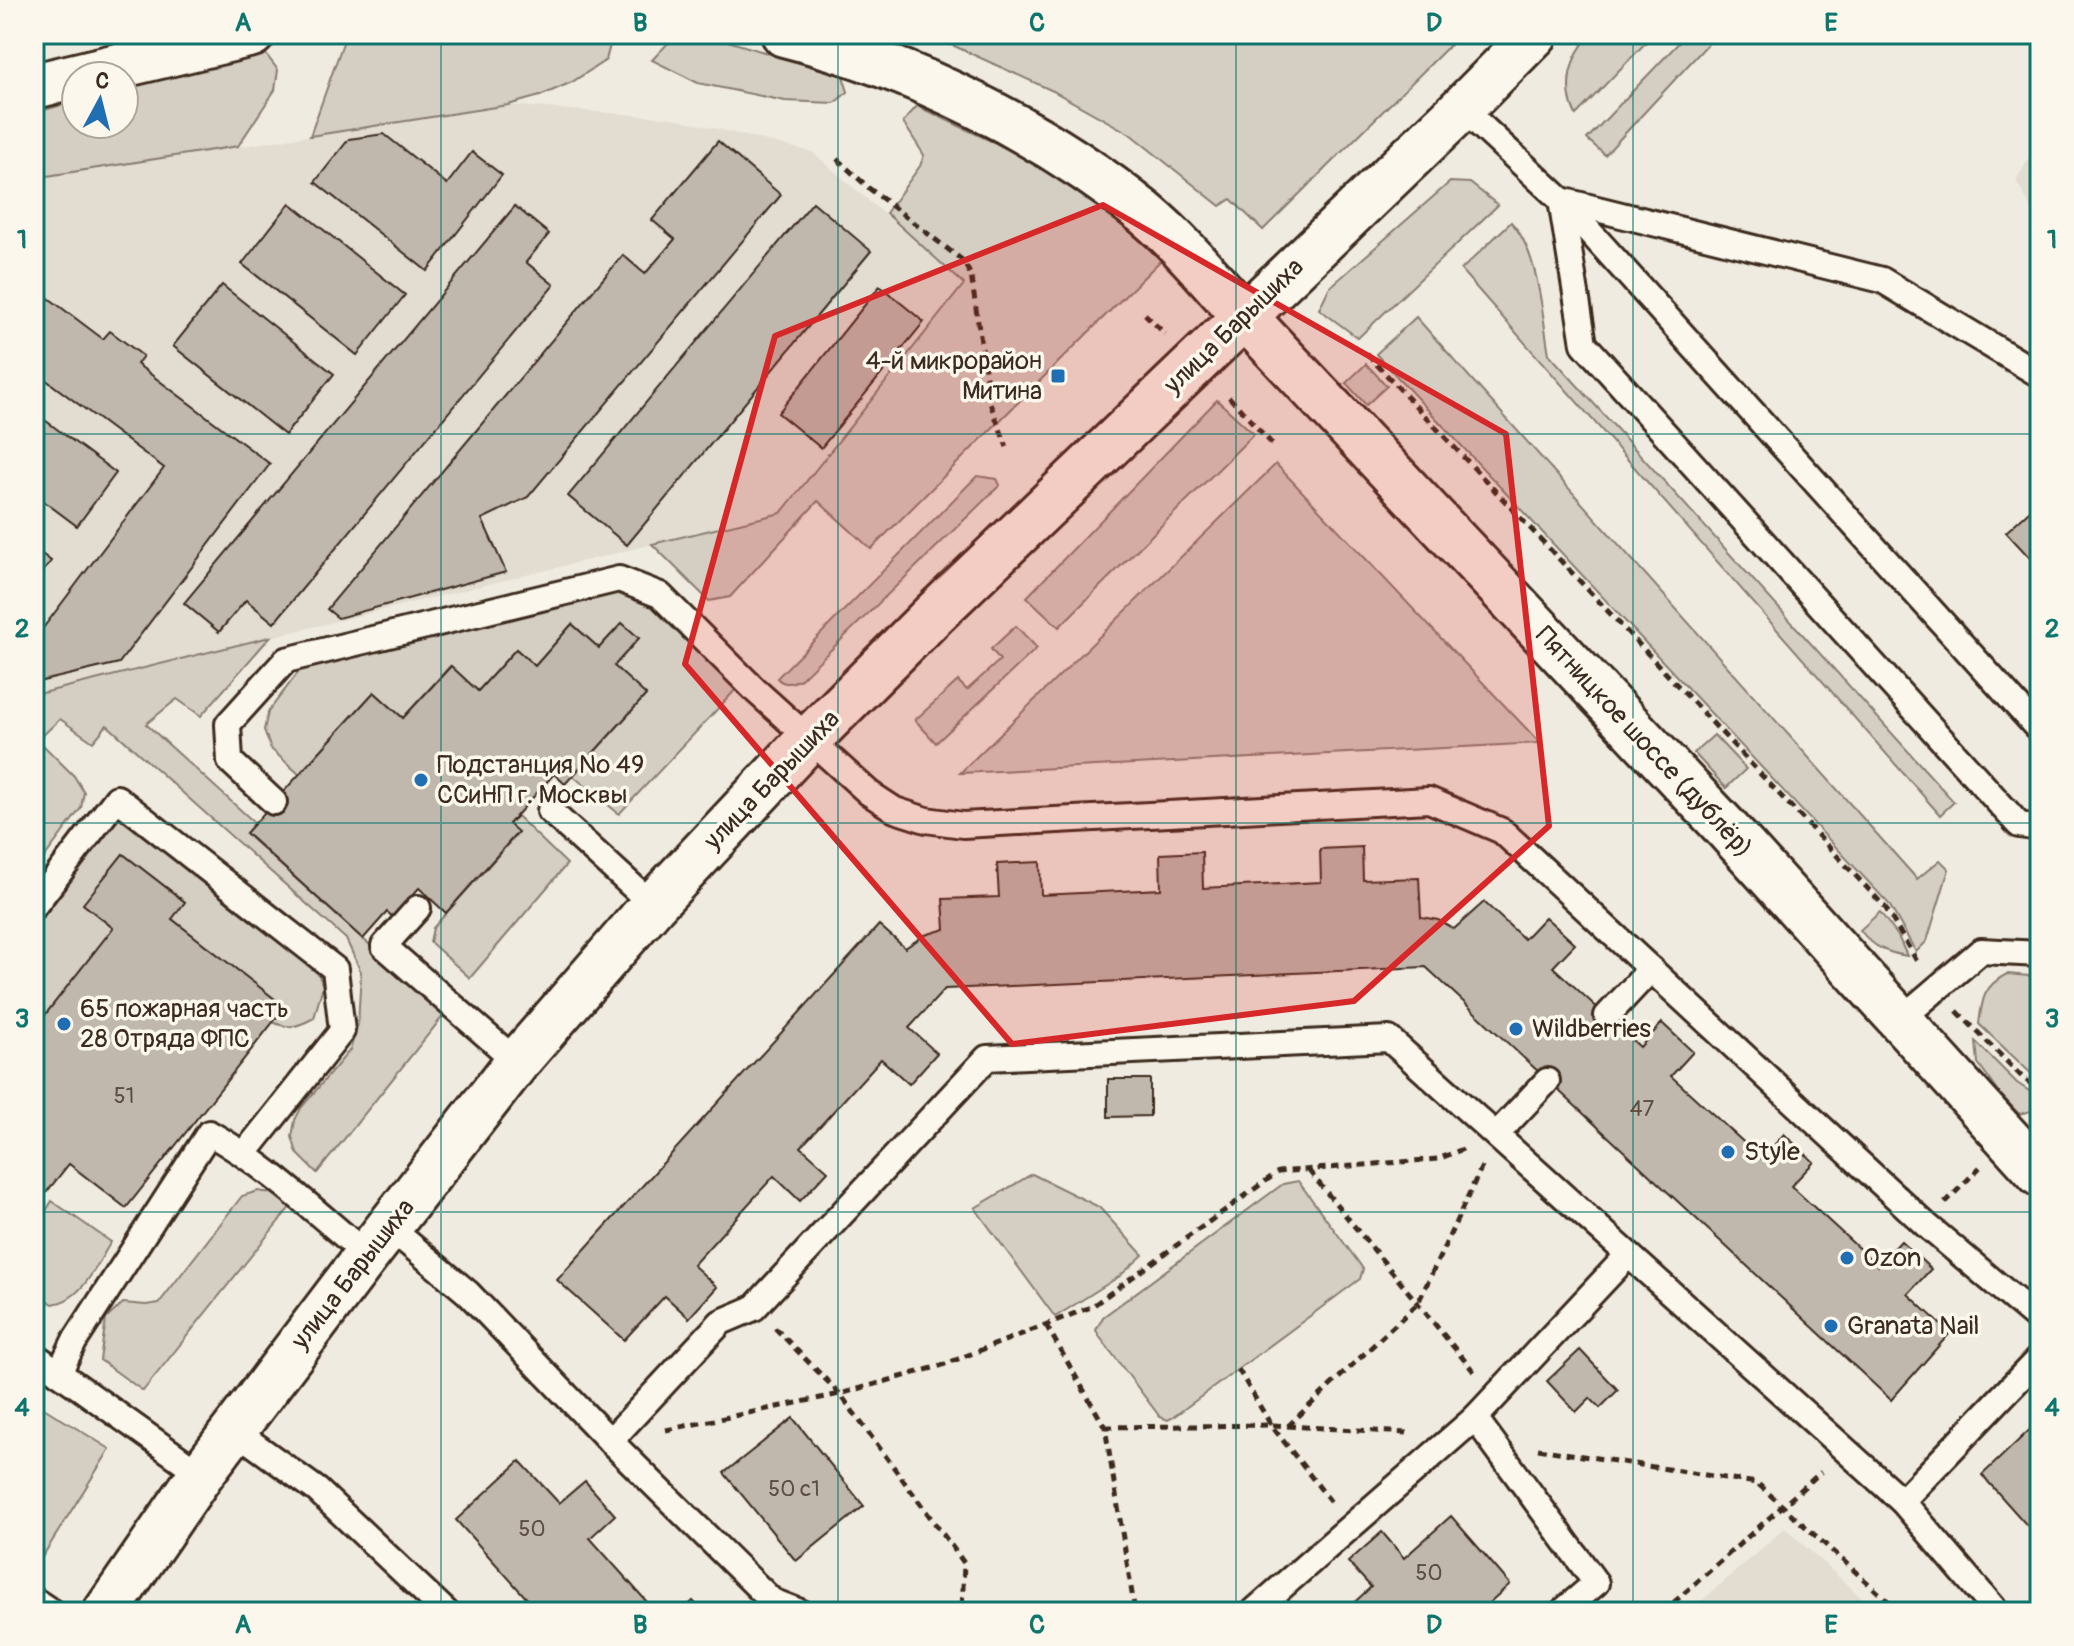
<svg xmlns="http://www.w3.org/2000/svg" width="2074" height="1646" viewBox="0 0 2074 1646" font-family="Pangolin,sans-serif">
	<rect width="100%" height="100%" fill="#f0ebe0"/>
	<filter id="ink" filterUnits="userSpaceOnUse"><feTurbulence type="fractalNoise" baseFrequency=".0125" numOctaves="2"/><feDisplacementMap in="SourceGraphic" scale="16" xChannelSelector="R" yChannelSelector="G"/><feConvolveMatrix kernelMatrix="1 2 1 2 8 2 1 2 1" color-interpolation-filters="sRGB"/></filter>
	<g filter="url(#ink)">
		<g fill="#e2dcd1">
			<path d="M508,105L673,118L812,152L964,283L781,513L34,695V178Z"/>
			<path d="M2040,140V226L2016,180Z"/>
			<path d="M1785,1528L1877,1612H1689Z"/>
		</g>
		<g fill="#d5cec3" stroke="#887c70" stroke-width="2">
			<path d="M370,34H613L606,60L572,82L540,96L508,105L310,136L344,40Z"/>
			<path d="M690,34H705L843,76L848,92L834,103L785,101L698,83L652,60L669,42Z"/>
			<path d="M928,34H1461L1263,230L1231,199L1220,206L1130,134L1053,91Z"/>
			<path d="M1591,34H1654L1576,115C1562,87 1570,56 1591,34Z"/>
			<path d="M1687,34H1717L1605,155L1587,139Z"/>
			<path d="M265,53L278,70L275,90L238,146L34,178V113L76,101V124H124V86Z"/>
			<path d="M917,106L1037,163L1105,209L1163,258L871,549L818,501L730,597L709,601L652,544L781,513L964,284L886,213L920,166L924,155L903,122Z"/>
			<path d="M1450,182L1470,183L1498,205L1358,338L1319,309L1329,288Z"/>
			<path d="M1511,222C1539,252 1542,315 1549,354L1954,802L1940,815L1461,270Z"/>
			<path d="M1416,317L1917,879L1940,860L1949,869L1927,941L1916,952L1889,904L1376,354Z"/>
			<path d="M1366,364L1387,386L1366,405L1346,383Z"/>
			<path d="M1217,400L1254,434L1059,627L1027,597Z"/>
			<path d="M1276,464L1540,743L960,773Z"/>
			<path d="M977,476L997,479L1000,485L801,679C792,683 784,686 777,678Z"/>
			<path d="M620,590L653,603L739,686L619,814L573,776L646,695L614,666L639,638L622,623L599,648L572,624L535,666L516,649L478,691L450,666L403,718L374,692L299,774L271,749L264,730L268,712L304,665Z"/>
			<path d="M1016,626L1037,648L936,743L915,720L958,681L967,690L1000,660L991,649Z"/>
			<path d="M270,637L201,716L177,699L146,724L255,823L246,834L363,939L448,1010L317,1173L297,1153L292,1137L295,1120L301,1108L350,1050L358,1024L361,972L346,939L107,725L93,742L60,719L38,740L74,776L84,792L81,808L34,871V695Z"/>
			<path d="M1714,735L1746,769L1726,788L1694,753Z"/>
			<path d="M517,816L567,864L470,978L430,942L433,928L518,833L509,824Z"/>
			<path d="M119,818L316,968L323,986L314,1018C299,1026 289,1030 273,1022L284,1007L172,919L185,902L123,854L84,904L113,928L34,1029V929Z"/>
			<path d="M1880,912L1898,936L1907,956C1885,952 1874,948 1860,930Z"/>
			<path d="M2007,974L2040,977V1082L1979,1024C1982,1000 1983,986 2007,974Z"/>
			<path d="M1976,1042L2017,1083L2040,1098V1109L2019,1114L2001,1095L1978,1063Z"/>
			<path d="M1032,1174L1099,1207L1143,1255L1120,1276L1055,1317L975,1208Z"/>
			<path d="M1298,1181L1359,1263L1363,1269L1360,1279L1172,1418L1168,1420L1160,1417L1099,1336L1096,1330L1103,1317L1272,1192L1283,1184Z"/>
			<path d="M258,1191L271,1193L291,1206L143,1391L100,1360L106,1319L123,1303L146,1305L159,1303L242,1196Z"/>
			<path d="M52,1201L111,1242C96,1265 83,1300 53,1304L34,1292V1230Z"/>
			<path d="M34,1402L110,1449L34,1570Z"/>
		</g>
		<g fill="#c0b8ad" stroke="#3b2a1e" stroke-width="2">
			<path d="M384,134L447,184L472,152L502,175L427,271L315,182L349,139Z"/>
			<path d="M718,141L781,195L528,497L482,519L506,572L338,618L327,609L623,255L645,274L675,239L652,220Z"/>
			<path d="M813,202L871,251L627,545L568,496Z"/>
			<path d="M290,203L405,295L357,355L242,264Z"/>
			<path d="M515,206L549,234L526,262L554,285L274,623L246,600L219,632L184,603Z"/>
			<path d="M222,285L334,374L285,435L173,346Z"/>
			<path d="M880,286L924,322L821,448L778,413Z"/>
			<path d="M34,287L103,339L110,331L143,356L137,364L270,464L119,663L34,683V640L164,468L34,371Z"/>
			<path d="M34,412L116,473L77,526L34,494Z"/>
			<path d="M2040,501V569L2006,532Z"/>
			<path d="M34,548L51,561L34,584Z"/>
			<path d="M622,623L639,638L614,666L646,695L565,784L554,774L509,824L518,832L446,913L419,888L393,917L387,912L363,939L246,833L374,692L403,718L451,666L478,691L516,649L535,666L572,624L599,648Z"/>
			<path d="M1362,847L1363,880L1419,878L1421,917L1438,920L1454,929L1484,902L1524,939L1545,917L1575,944L1553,967L1640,1047L1662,1023L1693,1052L1671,1076L1762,1159L1784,1134L1814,1162L1791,1186L1878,1266L1901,1241L1931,1269L1908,1294L1950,1333L1891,1400L1426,967L945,989L909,1028L937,1053L909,1084L881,1059L801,1147L828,1171L815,1185L800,1201L774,1176L693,1265L717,1287L689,1318L665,1296L624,1340L557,1280L879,925L905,948L925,935L945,929L943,899L999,897L997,864L1040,862L1041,895L1161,889L1160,854L1202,852L1203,888L1321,882L1320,849Z"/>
			<path d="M123,854L185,902L172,919L285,1007L126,1208L69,1164L45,1194L34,1185V1029L113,928L83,904Z"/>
			<path d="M1108,1079H1150V1116L1108,1117Z"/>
			<path d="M1580,1350L1618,1390L1600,1408L1590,1398L1576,1412L1547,1381Z"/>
			<path d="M793,1418L864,1506L796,1561L724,1473Z"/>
			<path d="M2040,1420V1540L1982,1475Z"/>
			<path d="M520,1461L559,1503L585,1481L615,1515L590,1538L656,1612H539L456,1520Z"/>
			<path d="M1451,1516L1510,1584L1479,1612H1344L1371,1587L1348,1562L1382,1532L1404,1558Z"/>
			<path d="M693,1601L703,1612H681Z"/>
		</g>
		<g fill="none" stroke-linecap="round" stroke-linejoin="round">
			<g stroke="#3b2a1e" stroke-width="30">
				<g id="lane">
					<path d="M1462,108L1561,200L1584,344L2019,825L2040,828"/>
					<path d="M1561,200L2040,731"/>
					<path d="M1561,200L1882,280L2040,375"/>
					<path d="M274,802L230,761L228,724L286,660L619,579L660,595L756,691L869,793L895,810L926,820L963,825L1429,800L1502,831L1925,1224L2040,1321"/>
					<path d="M550,811L653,905"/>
					<path d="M34,906L117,798L335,969L342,1031L245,1153"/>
					<path d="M418,908L384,946L517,1062"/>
					<path d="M1607,1016L1651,969"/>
					<path d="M1900,1020L1981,951L2040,954"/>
					<path d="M1497,1134L1547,1081"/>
					<path d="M389,1227L468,1293L610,1441L772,1601L800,1612"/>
					<path d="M34,1355L201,1474"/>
					<path d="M59,1373L74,1342L209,1133C268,1166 315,1212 367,1255"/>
					<path d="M1475,1418L1596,1583L1562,1612"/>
					<path d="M234,1430L317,1490L446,1612"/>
					<path d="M610,1441L721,1322L754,1308L987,1058L1389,1039L1902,1501L2040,1357"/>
					<path d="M1902,1501L1997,1612"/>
					<path d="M34,1600L52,1612"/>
					<path d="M1253,1612L1475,1418L1628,1255"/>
				</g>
			</g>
			<g stroke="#3b2a1e" stroke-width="50">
				<path id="street" d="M1243,315L1725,827L2040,1174"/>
			</g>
			<g stroke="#3b2a1e" stroke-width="50">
				<g id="secondary">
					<path d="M784,34C912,66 1044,131 1146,214C1182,244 1212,281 1243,315"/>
					<path d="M34,86L252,34"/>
					<path d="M106,1612L201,1474L367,1255L517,1062L653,905L809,739L932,616L1462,108L1535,34"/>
				</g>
			</g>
			<g stroke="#3b2a1e" stroke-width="5" stroke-dasharray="8 6" stroke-linecap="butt">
				<path d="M837,159L870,189L962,260L971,275L990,403L1007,447"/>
				<path d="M1145,314L1165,334"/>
				<path d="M1367,354L1885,907L1918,963"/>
				<path d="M1229,397L1274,446"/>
				<path d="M1957,1011L2023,1078L2040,1090"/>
				<path d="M1309,1171L1475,1373"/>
				<path d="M1945,1203L1980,1167"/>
				<path d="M1046,1325L1105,1427L1135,1612"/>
				<path d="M775,1328L840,1394L964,1563L962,1612"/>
				<path d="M1238,1369L1271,1425L1331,1502"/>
				<path d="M1288,1426L1418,1303L1483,1164"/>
				<path d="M1105,1427L1271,1425L1408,1433"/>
				<path d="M666,1430L840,1394L940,1366L1091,1307L1278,1172L1438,1159L1463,1149"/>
				<path d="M1538,1449L1757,1483L1900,1612"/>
				<path d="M1663,1612L1821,1472"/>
			</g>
			<use href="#lane" stroke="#fbf7ec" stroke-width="24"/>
			<use href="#street" stroke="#fbf7ec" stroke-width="44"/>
			<use href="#secondary" stroke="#fbf7ec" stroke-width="44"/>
		</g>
	</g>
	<path fill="#d62828" fill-opacity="0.2" stroke="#d62828" stroke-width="6" stroke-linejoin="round" d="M1103,205L1506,434L1549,826L1354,1001L1012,1044L685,664L775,336Z"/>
	<path fill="none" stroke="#0f766e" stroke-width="2" stroke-opacity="0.55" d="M441,34V1612M838,34V1612M1236,34V1612M1633,34V1612M34,434H2040M34,823H2040M34,1212H2040"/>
	<g fill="#1f6fb2" stroke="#fbf7ec" stroke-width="3">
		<rect x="1050" y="368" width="16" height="16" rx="4"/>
		<circle cx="421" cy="780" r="8"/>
		<circle cx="64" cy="1024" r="8"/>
		<circle cx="1516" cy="1029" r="8"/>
		<circle cx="1728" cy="1152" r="8"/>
		<circle cx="1847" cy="1258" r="8"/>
		<circle cx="1831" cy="1326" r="8"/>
	</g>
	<g text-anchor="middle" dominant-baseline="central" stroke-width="7" stroke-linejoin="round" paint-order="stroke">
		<g font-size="22" fill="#5c4e42">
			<text x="124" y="1096">51</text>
			<text x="1642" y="1109">47</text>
			<text x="794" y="1489">50 с1</text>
			<text x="532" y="1529">50</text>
			<text x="1429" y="1573">50</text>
		</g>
		<g font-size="26" fill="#3b2a1e" stroke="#fbf7ec">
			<text transform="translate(1234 326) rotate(-44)">улица Барышиха</text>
			<text transform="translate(1644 742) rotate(47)">Пятницкое шоссе (дублёр)</text>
			<text transform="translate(772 780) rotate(-46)">улица Барышиха</text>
			<text transform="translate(353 1274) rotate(-52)">улица Барышиха</text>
		</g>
		<g font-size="26" fill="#3b2a1e" stroke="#fbf7ec" text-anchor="start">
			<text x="1042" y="361" text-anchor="end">4-й микрорайон<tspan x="1042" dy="30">Митина</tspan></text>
			<text x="437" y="765">Подстанция № 49<tspan x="437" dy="30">ССиНП г. Москвы</tspan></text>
			<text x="80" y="1009">65 пожарная часть<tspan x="80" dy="30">28 Отряда ФПС</tspan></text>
			<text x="1532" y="1029">Wildberries</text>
			<text x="1744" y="1152">Style</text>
			<text x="1863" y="1258">Ozon</text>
			<text x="1847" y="1326">Granata Nail</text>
		</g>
	</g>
	<rect width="2074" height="1646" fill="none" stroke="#fbf7ec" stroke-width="88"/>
	<g transform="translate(100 100) rotate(7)"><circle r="38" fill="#fbf7ec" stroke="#aea59a" stroke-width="2"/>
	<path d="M0-6L14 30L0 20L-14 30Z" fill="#1f6fb2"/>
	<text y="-12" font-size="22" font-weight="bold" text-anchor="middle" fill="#3b2a1e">С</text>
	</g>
	<rect x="44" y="44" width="1986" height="1558" fill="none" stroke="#0f766e" stroke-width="3"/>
	<g font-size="26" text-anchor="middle" font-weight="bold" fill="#0f766e">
		<text x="243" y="31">A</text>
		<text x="640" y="31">B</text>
		<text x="1037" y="31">C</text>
		<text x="1434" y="31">D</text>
		<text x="1831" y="31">E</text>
		<text x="22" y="248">1</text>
		<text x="2052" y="248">1</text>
		<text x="22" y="637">2</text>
		<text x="2052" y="637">2</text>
		<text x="22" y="1027">3</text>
		<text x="2052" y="1027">3</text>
		<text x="22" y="1416">4</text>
		<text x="2052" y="1416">4</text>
		<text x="243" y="1633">A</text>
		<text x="640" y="1633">B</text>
		<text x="1037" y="1633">C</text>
		<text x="1434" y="1633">D</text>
		<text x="1831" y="1633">E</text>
	</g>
</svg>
